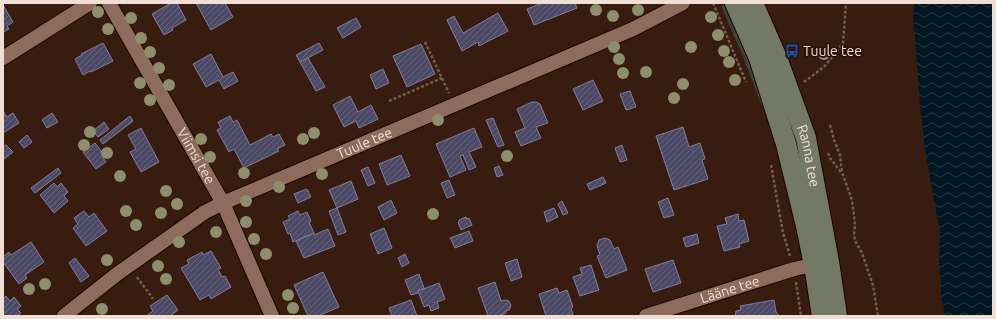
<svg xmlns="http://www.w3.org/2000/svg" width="996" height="319" viewBox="0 0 996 319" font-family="Ubuntu,sans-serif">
	<defs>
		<pattern id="grass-tufts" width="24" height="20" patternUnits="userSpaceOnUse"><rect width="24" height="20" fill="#3c4334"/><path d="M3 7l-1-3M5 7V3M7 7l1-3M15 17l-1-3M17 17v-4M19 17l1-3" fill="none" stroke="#585e50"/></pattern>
		<pattern id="water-waves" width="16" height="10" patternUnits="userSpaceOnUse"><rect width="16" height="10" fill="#001724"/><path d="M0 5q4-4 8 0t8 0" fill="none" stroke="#263843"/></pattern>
		<pattern id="building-hatch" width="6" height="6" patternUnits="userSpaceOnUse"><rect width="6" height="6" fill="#4b4965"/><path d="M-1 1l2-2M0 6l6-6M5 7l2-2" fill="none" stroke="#65637a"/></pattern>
	</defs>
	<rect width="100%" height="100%" fill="#371c0f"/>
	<path fill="url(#grass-tufts)" d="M726,4L748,50L768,108L764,111L742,54L722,8L723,5Z"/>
	<path fill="url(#water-waves)" d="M914,3H993V316H945L944,310L941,298V281L939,266L940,232L925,149L920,106L915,35L913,21Z"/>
	<g fill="url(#building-hatch)" stroke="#807e9d">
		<path d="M171,3H177L186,20L172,28L173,30L164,35L152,14Z"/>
		<path d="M196,3H225L233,17L211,30Z"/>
		<path d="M542,3H575L577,8L534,25L527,9Z"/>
		<path d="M3,5L13,22L7,26L9,29L3,32Z"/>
		<path d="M498,13L508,31L479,46L478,42L462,51L447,20L454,16L463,33Z"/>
		<path d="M356,18L361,27L343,38L337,28Z"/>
		<path d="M103,43L113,61L91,72L90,71L83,75L75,59L82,55L81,54Z"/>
		<path d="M319,43L323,50L300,62L296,55Z"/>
		<path d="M421,44L435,74L407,87L393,56Z"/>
		<path d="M211,54L223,77L233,72L238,81L224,89L219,80L206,87L193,64Z"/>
		<path d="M308,58L325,87L316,91L300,62Z"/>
		<path d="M383,69L389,83L376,89L370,75Z"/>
		<path d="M593,80L603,101L583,110L573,89Z"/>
		<path d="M630,91L636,107L626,110L620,94Z"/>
		<path d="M350,96L358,112L371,105L378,119L359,128L356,121L344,127L333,105Z"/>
		<path d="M532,102H536L540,104L548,123L536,127L541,138L521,146L515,132L525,128L517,109Z"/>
		<path d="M3,111L7,117L13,113L19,123L3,133Z"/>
		<path d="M52,113L58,122L47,128L42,120Z"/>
		<path d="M130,116L133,121L103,144L100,140Z"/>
		<path d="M230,116L233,122L237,120L250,145L271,134L273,137L279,134L285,145L277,149L279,151L244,168L234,149L229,152L217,130L221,128L218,122Z"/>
		<path d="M493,118L504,145L498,147L486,120Z"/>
		<path d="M104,122L109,129L98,137L93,131Z"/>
		<path d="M683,127L689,147L700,143L705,159L702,160L708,179L674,190L656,136Z"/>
		<path d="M141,128L159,162L141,172L130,152L136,149L128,135Z"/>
		<path d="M474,128L482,147L469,152L476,167L469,170L463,155L460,156L466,170L450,177L436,144Z"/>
		<path d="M27,135L32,142L24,148L19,142Z"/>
		<path d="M95,143L105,156L103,158L106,162L96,169L83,152Z"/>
		<path d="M6,145L13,152L4,159L3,157V147Z"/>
		<path d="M622,145L627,160L620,162L615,148Z"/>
		<path d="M401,155L410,176L387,185L379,164Z"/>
		<path d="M499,166L503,175L497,177L494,168Z"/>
		<path d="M368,167L375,183L368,186L361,170Z"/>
		<path d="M58,168L61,173L35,193L31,188Z"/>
		<path d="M603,177L606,183L590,190L587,184Z"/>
		<path d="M449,180L455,195L447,198L441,183Z"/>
		<path d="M351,181L358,199L337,208L329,190Z"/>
		<path d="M54,183L57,187L61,183L68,192L64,196L68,201L54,213L40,195Z"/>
		<path d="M307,189L311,197L298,203L294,194Z"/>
		<path d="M668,198L674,215L664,218L658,202Z"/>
		<path d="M391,200L397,213L384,220L378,207Z"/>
		<path d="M562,201L568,213L563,215L558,204Z"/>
		<path d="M337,208L346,232L338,235L329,211Z"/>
		<path d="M554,208L558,217L547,222L544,212Z"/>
		<path d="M84,211L89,217L94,213L107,231L86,246L73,228L78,224L74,218Z"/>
		<path d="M298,211L300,215L307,212L311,221L309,222L314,233L293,242L290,233L288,234L283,222L290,219L288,216Z"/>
		<path d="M738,214L739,221L744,220L749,241L739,244L740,247L724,251L717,226L727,224L725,218Z"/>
		<path d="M466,217L467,219L469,218L472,225L461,230L458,222H459V220Z"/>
		<path d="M384,228L392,248L378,254L370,234Z"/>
		<path d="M328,229L335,246L304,258L296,241L314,233V235Z"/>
		<path d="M469,231L473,241L455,248L450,238Z"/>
		<path d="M697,234L699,243L686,247L683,238Z"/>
		<path d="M605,238L610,240L614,249L618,247L627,270L606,278L597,256L600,255L597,246L599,240Z"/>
		<path d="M31,242L44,262L25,275L27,278L19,284L3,262V257L9,252L11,255Z"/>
		<path d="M211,251L221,268L218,269L222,277L225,276L231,287L211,299L209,295L200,300L181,268L189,264L187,260L202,252L203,255Z"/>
		<path d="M405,254L409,263L402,267L398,258Z"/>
		<path d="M75,258L89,276L81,282L69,263Z"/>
		<path d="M517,259L522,277L511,281L505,263Z"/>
		<path d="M673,260L681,283L653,292L645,269Z"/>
		<path d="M591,265L599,290L580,296L573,277L582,274L580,268Z"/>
		<path d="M323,272L339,307L318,316H308L294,285Z"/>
		<path d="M419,274L424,288L418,291V293L411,295L405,280Z"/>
		<path d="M495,282L501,301L505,300L509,301L511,306L509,310L506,311V313L498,316H488L478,288Z"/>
		<path d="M439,283L445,299L437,302L439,308L431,311L429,305L424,307L418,291Z"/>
		<path d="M557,288L559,293L567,290L573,307L571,308L573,315L546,316L539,294Z"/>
		<path d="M167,295L178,310L170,316H146L153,311L150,306Z"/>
		<path d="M6,296L10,301L14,297L21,306L17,309L21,313L17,316H3V299Z"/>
		<path d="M411,300L417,316H392L389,308Z"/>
		<path d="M774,300L776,312L779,316H735L736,311L741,310L740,306Z"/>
	</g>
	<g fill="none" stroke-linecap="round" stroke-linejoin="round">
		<g stroke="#1d0500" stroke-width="16">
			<g id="minor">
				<path id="s1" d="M109,3L223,203L272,316"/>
				<path d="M3,58L90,3"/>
				<path id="s2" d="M64,316L117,274L205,212L223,203L633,29L683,3"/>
				<path id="s3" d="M646,316L794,269L822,263"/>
			</g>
		</g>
		<g stroke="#1d0500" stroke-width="22">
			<g id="secondary">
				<path d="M735,3L759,58L786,144L806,226L814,265L822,316"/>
				<path id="s4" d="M753,3L777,58L806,138L829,262L837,316"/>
			</g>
		</g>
		<g stroke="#745c50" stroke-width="2.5" stroke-dasharray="3 2" stroke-linecap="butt">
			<path d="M713,3L746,82"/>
			<path d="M425,42L449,93"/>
			<path d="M804,82L825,66L843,43L846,3"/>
			<path d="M389,101L442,78"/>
			<path d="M830,125L834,140L840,155L842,173"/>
			<path d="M828,153L830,158L843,175L852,200L855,224L854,236L856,243L862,253L873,285L878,316"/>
			<path d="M771,165L783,233L790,256"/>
			<path d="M137,277L153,299"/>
			<path d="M796,282L801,316"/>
		</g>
		<use href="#minor" stroke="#8d6c5d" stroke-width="14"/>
		<use href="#secondary" stroke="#747966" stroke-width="20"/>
	</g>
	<g fill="#8d8e6c">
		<circle cx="596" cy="10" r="6"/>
		<circle cx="638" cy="10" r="6"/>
		<circle cx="98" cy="12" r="6"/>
		<circle cx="613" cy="16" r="6"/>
		<circle cx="711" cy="17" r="6"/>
		<circle cx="131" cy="18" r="6"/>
		<circle cx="108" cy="29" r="6"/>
		<circle cx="718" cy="35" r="6"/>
		<circle cx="141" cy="38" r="6"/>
		<circle cx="614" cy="47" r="6"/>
		<circle cx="691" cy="47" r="6"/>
		<circle cx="724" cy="51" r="6"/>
		<circle cx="150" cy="52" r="6"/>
		<circle cx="824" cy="54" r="6"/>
		<circle cx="619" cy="59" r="6"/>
		<circle cx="729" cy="62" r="6"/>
		<circle cx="159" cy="68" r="6"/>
		<circle cx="646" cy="72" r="6"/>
		<circle cx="623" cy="73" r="6"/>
		<circle cx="735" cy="80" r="6"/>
		<circle cx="140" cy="83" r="6"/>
		<circle cx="683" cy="84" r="6"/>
		<circle cx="169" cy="85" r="6"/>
		<circle cx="674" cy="98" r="6"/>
		<circle cx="150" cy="100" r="6"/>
		<circle cx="438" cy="120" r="6"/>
		<circle cx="90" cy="132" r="6"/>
		<circle cx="314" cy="133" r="6"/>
		<circle cx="201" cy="139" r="6"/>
		<circle cx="303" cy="139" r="6"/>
		<circle cx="84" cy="145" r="6"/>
		<circle cx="107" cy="153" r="6"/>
		<circle cx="507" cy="156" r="6"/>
		<circle cx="210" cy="157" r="6"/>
		<circle cx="244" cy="173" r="6"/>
		<circle cx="322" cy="174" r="6"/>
		<circle cx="120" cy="176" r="6"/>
		<circle cx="279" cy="187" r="6"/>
		<circle cx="166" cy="191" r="6"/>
		<circle cx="246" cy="201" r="6"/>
		<circle cx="177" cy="204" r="6"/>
		<circle cx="126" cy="211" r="6"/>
		<circle cx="161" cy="213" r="6"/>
		<circle cx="433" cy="214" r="6"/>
		<circle cx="246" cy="222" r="6"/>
		<circle cx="136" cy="225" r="6"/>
		<circle cx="216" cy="232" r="6"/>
		<circle cx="254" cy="239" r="6"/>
		<circle cx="179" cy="242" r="6"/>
		<circle cx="266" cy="254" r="6"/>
		<circle cx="107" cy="260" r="6"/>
		<circle cx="158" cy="266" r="6"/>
		<circle cx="166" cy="279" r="6"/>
		<circle cx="45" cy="284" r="6"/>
		<circle cx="29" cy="289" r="6"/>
		<circle cx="288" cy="295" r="6"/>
		<circle cx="293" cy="308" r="6"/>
		<circle cx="102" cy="309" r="6"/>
	</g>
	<defs>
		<g id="bus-bare" transform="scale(1.08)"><path d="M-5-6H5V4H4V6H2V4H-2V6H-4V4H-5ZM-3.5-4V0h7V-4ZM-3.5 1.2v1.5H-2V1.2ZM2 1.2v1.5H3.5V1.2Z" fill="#1a4fb4" stroke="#2c1306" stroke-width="2.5" paint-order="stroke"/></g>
	</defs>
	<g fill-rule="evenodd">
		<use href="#bus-bare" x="792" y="51"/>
	</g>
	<g text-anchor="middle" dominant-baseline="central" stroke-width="3.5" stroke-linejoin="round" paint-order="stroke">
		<g font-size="14" fill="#f0ddd4" stroke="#2c1306" text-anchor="start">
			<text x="803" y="51">Tuule tee</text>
		</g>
		<g font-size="14" fill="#f0ddd4" stroke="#2c1306">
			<text stroke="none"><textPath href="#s2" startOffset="349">Tuule tee</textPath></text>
			<text stroke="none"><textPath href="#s1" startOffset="176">Viimsi tee</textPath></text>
			<text stroke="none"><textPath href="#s4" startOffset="163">Ranna tee</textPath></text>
			<text stroke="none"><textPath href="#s3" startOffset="88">Lääne tee</textPath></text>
		</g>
	</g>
	<rect width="996" height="319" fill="none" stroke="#f0ddd4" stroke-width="8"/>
</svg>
